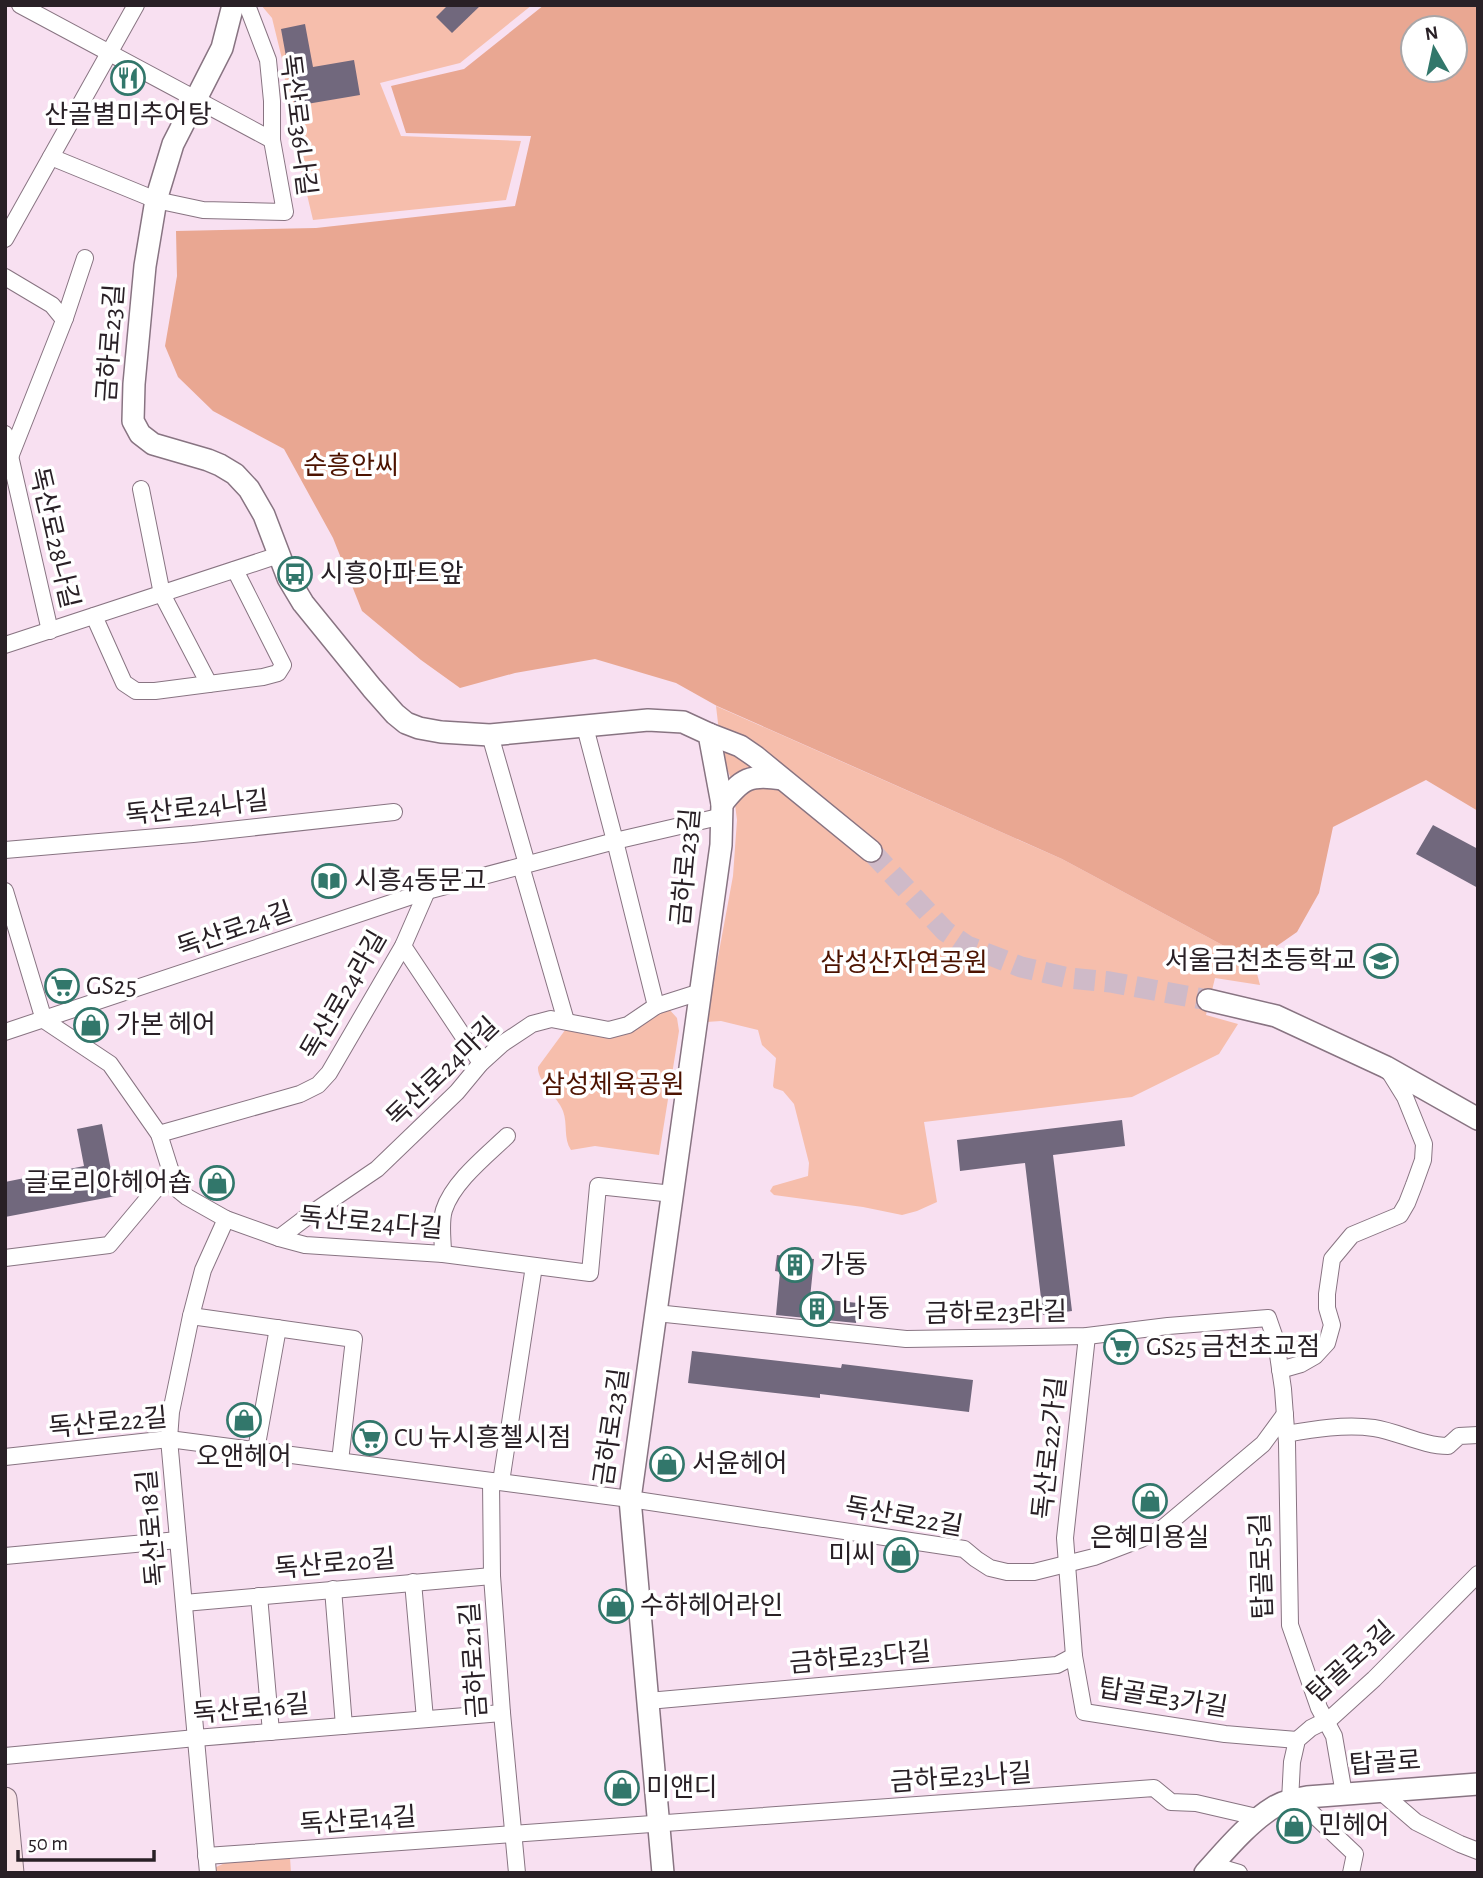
<svg xmlns="http://www.w3.org/2000/svg" width="1483" height="1878" viewBox="0 0 1483 1878" font-family="'Alegreya Sans','Noto Sans KR',sans-serif">
	<rect width="100%" height="100%" fill="#f8e0f1"/>
	<g fill="#f6beac">
		<path d="M261,5H532L460,63L380,83L401,136L521,141L506,200L313,220L287,110L284,67L272,18Z"/>
		<path d="M716,706L1062,859L1254,962L1260,985L1215,978L1206,1015L1238,1024L1219,1054L1132,1097L924,1122L937,1202L917,1211L902,1215L863,1207L774,1195L770,1191L773,1186L808,1176L809,1163L794,1104L783,1091L774,1088L773,1086L776,1058L762,1045L758,1030L721,1021L706,1022L733,876L737,820L732,781L722,757Z"/>
		<path d="M668,1008L677,1018L679,1031L659,1155L595,1146L571,1150C563,1138 568,1124 563,1111C558,1097 537,1082 538,1067L571,1022L595,1028Z"/>
		<path d="M290,1857L291,1873H214V1868L225,1863Z"/>
	</g>
	<path fill="#e9a792" fill-rule="evenodd" d="M544,5H1478V811L1426,780L1333,827L1319,893L1297,932L1254,962L1062,859L717,706L676,683L595,659L515,673L460,688L421,660L362,611L333,538L284,449L213,411L178,377L165,346L177,276L176,231L316,228L515,206L531,136L406,133L391,86L464,69ZM1413,28H1455V70H1413Z"/>
	<g fill="#71687d">
		<path d="M448,5H481L452,33L436,17Z"/>
		<path d="M305,24L313,67L354,60L360,95L295,106L281,29Z"/>
		<path d="M1433,825L1478,849V888L1416,854Z"/>
		<path d="M1122,1120L1125,1146L1053,1155L1072,1311L1043,1315L1025,1163L960,1171L957,1140Z"/>
		<path d="M102,1124L116,1196L5,1217V1182L84,1166L77,1129Z"/>
		<path d="M777,1255L814,1259L810,1298L858,1303L856,1323L776,1315L780,1272L775,1271Z"/>
		<path d="M692,1351L841,1368L842,1364L973,1380L969,1412L820,1394V1398L688,1383Z"/>
	</g>
	<g fill="none" stroke-linecap="round" stroke-linejoin="round">
		<path stroke="#cfbac8" stroke-width="21" stroke-dasharray="21 10" stroke-linecap="butt" d="M871,851L945,931L967,946L1021,967L1069,978L1110,982L1208,1000"/>
		<g stroke="#887482" stroke-width="18">
			<g id="minor">
				<path d="M20,5L272,140"/>
				<path d="M51,157L156,200L203,210L285,212L272,140V101L268,60L247,5"/>
				<path d="M5,239L136,5"/>
				<path d="M5,277L52,305L61,316L65,318"/>
				<path d="M5,434L50,631"/>
				<path d="M10,457L65,318L85,258"/>
				<path d="M141,489L162,594L209,684"/>
				<path d="M94,616L124,683L136,691H155L263,677L278,673L283,665L235,570"/>
				<path d="M5,645L279,555"/>
				<path d="M585,727L615,841L656,1006"/>
				<path d="M490,735L527,864"/>
				<path d="M5,850L193,834L394,812"/>
				<path d="M521,866L566,1021"/>
				<path d="M5,891L44,1020L110,1064L159,1134L176,1188L187,1197L226,1219L279,1238L305,1245L443,1254L590,1273L598,1186L673,1194"/>
				<path d="M403,946L481,1063"/>
				<path d="M5,1032L427,891L615,841L723,816"/>
				<path d="M159,1134L300,1094L318,1085L329,1073L403,946L427,891"/>
				<path d="M279,1238L312,1213L377,1169L457,1092L481,1063L502,1044L532,1024L551,1019L609,1030L628,1025L656,1006L700,992"/>
				<path d="M443,1254C443,1240 440,1223 444,1210C453,1182 486,1156 507,1136"/>
				<path d="M5,1258L109,1245L171,1171"/>
				<path d="M656,1313L906,1339L1087,1336L1168,1326L1268,1318L1276,1341L1283,1389L1287,1443L1290,1625L1319,1708L1334,1736L1344,1794"/>
				<path d="M191,1316L354,1339L340,1461"/>
				<path d="M1087,1336L1065,1538L1074,1656L1084,1712L1225,1734L1297,1740"/>
				<path d="M1280,1370L1301,1364L1315,1356L1327,1343L1332,1325L1327,1308V1294L1332,1259L1352,1235L1400,1215L1407,1203L1414,1185L1423,1160L1424,1144L1405,1097L1387,1068"/>
				<path d="M1286,1434C1314,1429 1345,1424 1374,1428C1399,1432 1423,1446 1448,1446L1459,1436L1478,1435"/>
				<path d="M256,1450L278,1328"/>
				<path d="M5,1457L169,1439L630,1499L964,1549L976,1559L990,1568L1007,1572H1034L1094,1557L1141,1539L1163,1528L1263,1444L1285,1414"/>
				<path d="M491,1481L492,1576L502,1713L517,1873"/>
				<path d="M501,1482L534,1266"/>
				<path d="M5,1556L178,1540"/>
				<path d="M413,1582L425,1719"/>
				<path d="M333,1589L344,1726"/>
				<path d="M259,1596L271,1732"/>
				<path d="M184,1603L492,1576"/>
				<path d="M648,1701L1057,1665L1074,1656"/>
				<path d="M5,1756L196,1738L502,1713"/>
				<path d="M1380,1791L1416,1822L1460,1844L1478,1851"/>
				<path d="M1297,1799L1355,1854L1351,1873"/>
				<path d="M1290,1801L1292,1762L1297,1740L1311,1728L1331,1718L1374,1679L1478,1574"/>
				<path d="M206,1856L1154,1788L1171,1802L1196,1803L1261,1818"/>
				<path d="M1212,1865L1239,1873"/>
				<path d="M208,1873L169,1439L171,1412L191,1316L203,1270L226,1219"/>
			</g>
		</g>
		<g stroke="#887482" stroke-width="24">
			<g id="tertiary">
				<path d="M233,5L222,48L173,144L156,200L145,266L134,384L133,421L140,434L153,444L208,460L220,465L235,474L249,489L264,515L288,578L303,603L372,688L395,714L406,723L419,728L441,732L490,735L648,720L683,722L709,734L722,804L721,845L630,1499L663,1873"/>
				<path d="M709,734L740,746L756,757L871,851"/>
				<path d="M722,804C742,778 750,774 782,779"/>
				<path d="M1208,1000L1276,1016L1386,1067L1478,1119"/>
				<path d="M1205,1873C1225,1851 1249,1822 1274,1807C1284,1801 1296,1799 1307,1797L1478,1784"/>
			</g>
		</g>
		<g stroke="#887482" stroke-width="25">
			<path id="secondary" d="M5,1799L12,1873"/>
		</g>
		<use href="#minor" stroke="#fff" stroke-width="16"/>
		<use href="#tertiary" stroke="#fff" stroke-width="21"/>
		<use href="#secondary" stroke="#f9e3e7" stroke-width="23"/>
	</g>
	<defs>
		<g id="restaurant-ring" transform="scale(1.75)"><circle r="9.5" fill="#fff" stroke="#32776b" stroke-width="1.5"/><path d="M-5-6h1v4h1v-4h1v4h1v-4h1v5L-1.5 .5V6h-2V.5L-5-1ZM5-6V6H3V1.5H1.5Q1.5-4 5-6Z" fill="#32776b"/></g>
		<g id="bus-ring" transform="scale(1.75)"><circle r="9.5" fill="#fff" stroke="#32776b" stroke-width="1.5"/><path d="M-5-6H5V4H4V6H2V4H-2V6H-4V4H-5ZM-3.5-4V0h7V-4ZM-3.5 1.2v1.5H-2V1.2ZM2 1.2v1.5H3.5V1.2Z" fill="#32776b"/></g>
		<g id="library-ring" transform="scale(1.75)"><circle r="9.5" fill="#fff" stroke="#32776b" stroke-width="1.5"/><path d="M-6-4Q-3-5.5-.7-3.5V5Q-3 3-6 4ZM6-4Q3-5.5 .7-3.5V5Q3 3 6 4Z" fill="#32776b"/></g>
		<g id="school-ring" transform="scale(1.75)"><circle r="9.5" fill="#fff" stroke="#32776b" stroke-width="1.5"/><path d="M0-5L7-2L0 1L-7-2ZM-4 1L0 2.5L4 1V4Q0 6-4 4Z" fill="#32776b"/></g>
		<g id="supermarket-ring" transform="scale(1.75)"><circle r="9.5" fill="#fff" stroke="#32776b" stroke-width="1.5"/><path d="M-6-5.5h2.5l.6 2H6L4.5 2H-2.5L-4.4-4H-6ZM-1.5 3.2a1.3 1.3 0 1 0 .1 0ZM3 3.2a1.3 1.3 0 1 0 .1 0Z" fill="#32776b"/></g>
		<g id="shop-ring" transform="scale(1.75)"><circle r="9.5" fill="#fff" stroke="#32776b" stroke-width="1.5"/><path d="M-5-2.5h2.3a2.7 3.5 0 0 1 5.4 0H5L5.5 6h-11ZM-1.5-2.5h3a1.5 2.3 0 0 0-3 0Z" fill="#32776b"/></g>
		<g id="building-ring" transform="scale(1.75)"><circle r="9.5" fill="#fff" stroke="#32776b" stroke-width="1.5"/><path d="M-4-6H4V6H1V3H-1V6H-4ZM-2.5-4.3h1.7v1.8h-1.7ZM.8-4.3h1.7v1.8H.8ZM-2.5-1h1.7V.8h-1.7ZM.8-1h1.7V.8H.8Z" fill="#32776b"/></g>
	</defs>
	<g fill-rule="evenodd">
		<use href="#restaurant-ring" x="128" y="78"/>
		<use href="#bus-ring" x="295" y="574"/>
		<use href="#library-ring" x="329" y="881"/>
		<use href="#school-ring" x="1381" y="961"/>
		<use href="#supermarket-ring" x="62" y="986"/>
		<use href="#shop-ring" x="91" y="1025"/>
		<use href="#shop-ring" x="217" y="1183"/>
		<use href="#building-ring" x="795" y="1265"/>
		<use href="#building-ring" x="817" y="1309"/>
		<use href="#supermarket-ring" x="1121" y="1347"/>
		<use href="#shop-ring" x="244" y="1420"/>
		<use href="#supermarket-ring" x="370" y="1438"/>
		<use href="#shop-ring" x="667" y="1464"/>
		<use href="#shop-ring" x="1150" y="1501"/>
		<use href="#shop-ring" x="901" y="1555"/>
		<use href="#shop-ring" x="616" y="1606"/>
		<use href="#shop-ring" x="622" y="1788"/>
		<use href="#shop-ring" x="1294" y="1826"/>
	</g>
	<g text-anchor="middle" dominant-baseline="central" stroke-width="7" stroke-linejoin="round" paint-order="stroke">
		<g font-size="26" fill="#292026" stroke="#fff" text-anchor="start">
			<text x="128" y="115" text-anchor="middle">산골별미추어탕</text>
			<text x="320" y="574">시흥아파트앞</text>
			<text x="354" y="881">시흥4동문고</text>
			<text x="1356" y="961" text-anchor="end">서울금천초등학교</text>
			<text x="86" y="986">GS25</text>
			<text x="116" y="1025">가본 헤어</text>
			<text x="192" y="1183" text-anchor="end">글로리아헤어숍</text>
			<text x="820" y="1265">가동</text>
			<text x="842" y="1309">나동</text>
			<text x="1146" y="1347">GS25 금천초교점</text>
			<text x="394" y="1438">CU 뉴시흥첼시점</text>
			<text x="244" y="1457" text-anchor="middle">오앤헤어</text>
			<text x="692" y="1464">서윤헤어</text>
			<text x="1150" y="1538" text-anchor="middle">은혜미용실</text>
			<text x="876" y="1555" text-anchor="end">미씨</text>
			<text x="640" y="1606">수하헤어라인</text>
			<text x="646" y="1788">미앤디</text>
			<text x="1318" y="1826">민헤어</text>
		</g>
		<g font-size="26" fill="#292026" stroke="#fff">
			<text transform="translate(298 125) rotate(83)">독산로36나길</text>
			<text transform="translate(111 343) rotate(-86)">금하로23길</text>
			<text transform="translate(54 538) rotate(77)">독산로28나길</text>
			<text transform="translate(197 808) rotate(-6)">독산로24나길</text>
			<text transform="translate(686 867) rotate(-85)">금하로23길</text>
			<text transform="translate(235 930) rotate(-19)">독산로24길</text>
			<text transform="translate(344 995) rotate(-60)">독산로24라길</text>
			<text transform="translate(443 1072) rotate(-44)">독산로24마길</text>
			<text transform="translate(371 1223) rotate(5)">독산로24다길</text>
			<text transform="translate(996 1313) rotate(-1)">금하로23라길</text>
			<text transform="translate(108 1423) rotate(-5)">독산로22길</text>
			<text transform="translate(612 1427) rotate(-82)">금하로23길</text>
			<text transform="translate(1050 1448) rotate(-84)">독산로22가길</text>
			<text transform="translate(904 1517) rotate(10)">독산로22길</text>
			<text transform="translate(152 1528) rotate(-95)">독산로18길</text>
			<text transform="translate(335 1564) rotate(-5)">독산로20길</text>
			<text transform="translate(1262 1566) rotate(-92)">탑골로5길</text>
			<text transform="translate(860 1658) rotate(-5)">금하로23다길</text>
			<text transform="translate(474 1660) rotate(-94)">금하로21길</text>
			<text transform="translate(1351 1662) rotate(-42)">탑골로3길</text>
			<text transform="translate(1163 1698) rotate(9)">탑골로3가길</text>
			<text transform="translate(251 1709) rotate(-5)">독산로16길</text>
			<text transform="translate(1385 1763) rotate(-4)">탑골로</text>
			<text transform="translate(961 1778) rotate(-4)">금하로23나길</text>
			<text transform="translate(358 1821) rotate(-4)">독산로14길</text>
		</g>
		<g font-size="26" fill="#4d1300" stroke="#fff">
			<text x="351" y="466">순흥안씨</text>
			<text x="904" y="963">삼성산자연공원</text>
			<text x="613" y="1085">삼성체육공원</text>
		</g>
	</g>
	<rect width="1483" height="1878" fill="none" stroke="#292026" stroke-width="14"/>
	<g transform="translate(1434 49) rotate(351)"><circle r="33" fill="#ffffff" stroke="#a9a6a8" stroke-width="2"/>
	<path d="M0-5L12 26L0 18L-12 26Z" fill="#32776b"/>
	<text y="-10" font-size="19" font-weight="bold" text-anchor="middle" fill="#292026">N</text>
	</g>
	<path d="M18 1850v10h136v-10" fill="none" stroke="#292026" stroke-width="3.5"/>
	<text x="28" y="1850" font-size="21" fill="#292026" stroke="#ffffff" stroke-width="5" paint-order="stroke">50 m</text>
</svg>
